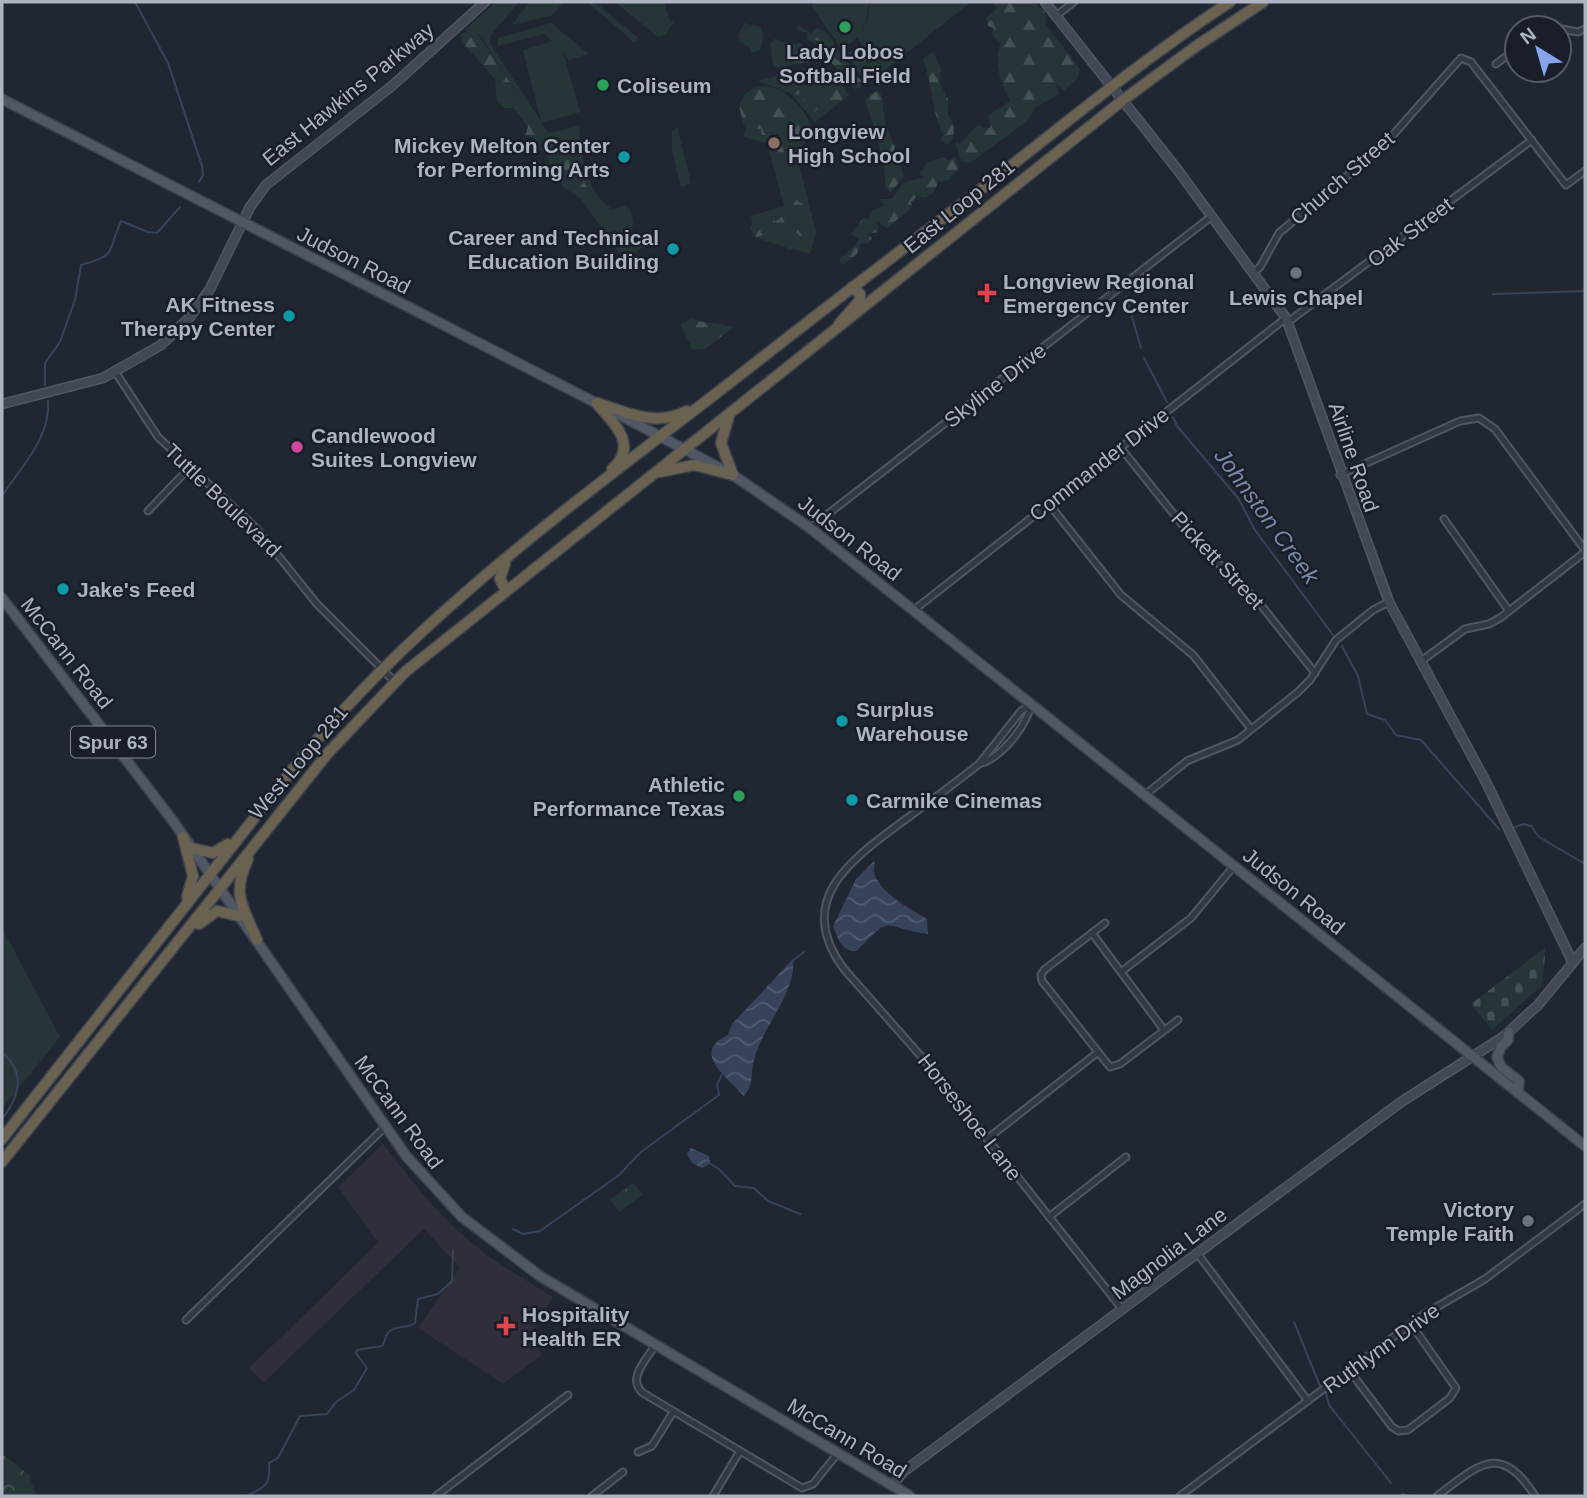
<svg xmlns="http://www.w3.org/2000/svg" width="1587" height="1498" viewBox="0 0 1587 1498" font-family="Helvetica,sans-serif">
	<defs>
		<pattern id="forest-firs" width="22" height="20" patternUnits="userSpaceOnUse" patternTransform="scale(1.75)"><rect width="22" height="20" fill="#263638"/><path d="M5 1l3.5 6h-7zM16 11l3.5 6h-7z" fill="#435153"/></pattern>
		<pattern id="cemetery-stones" width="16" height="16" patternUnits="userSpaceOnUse" patternTransform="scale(1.75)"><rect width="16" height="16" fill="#263638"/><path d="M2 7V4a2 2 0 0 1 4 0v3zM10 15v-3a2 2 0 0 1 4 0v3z" fill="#435153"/></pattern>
		<pattern id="park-crowns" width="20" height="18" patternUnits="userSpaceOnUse" patternTransform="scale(1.75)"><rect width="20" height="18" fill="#263638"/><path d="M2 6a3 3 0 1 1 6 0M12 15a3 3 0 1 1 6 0" fill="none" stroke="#435153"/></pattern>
		<pattern id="water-waves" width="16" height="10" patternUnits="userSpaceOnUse" patternTransform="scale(1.75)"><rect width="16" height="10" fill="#37435b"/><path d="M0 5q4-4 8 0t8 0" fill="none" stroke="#515c71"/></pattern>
	</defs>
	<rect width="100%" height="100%" fill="#202733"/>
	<path fill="#302e38" d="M383,1144L424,1196L455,1228L489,1257L553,1297L530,1334L542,1355L503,1384L418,1328L460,1268L424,1229L264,1382L249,1368L378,1243L338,1187Z"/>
	<g fill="#263638">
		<path d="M496,2H519L491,35L490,44L541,121L523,50L553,41L544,34L498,46V38L551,23L589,54L569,60L563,51L580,112L542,123L548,133L579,126C582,155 585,192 612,209L624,206L630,209L633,221L631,235L643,247L633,254L629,266L581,199L587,189C582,181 573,155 571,146L546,138L479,34L470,37L465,30Z"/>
		<path d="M529,2H563L553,15L512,25Z"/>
		<path d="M587,2H595L638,38L634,42Z"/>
		<path d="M615,2H664L669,20L674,22L665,35L658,37Z"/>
		<path d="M813,2H869L867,17L860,35L868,18L870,2H971L867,84L846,54L861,45L858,37L842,49L812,7Z"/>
		<path d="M744,23L760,27L764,35L760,50L751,53L749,47L740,42L738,36Z"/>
		<path d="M798,25L811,33L817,28L825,32L863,83L854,89L819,46L806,39L808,33L796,30Z"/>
		<path d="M774,39L804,46L816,52L819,58L778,68L773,64L770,44Z"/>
		<path d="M822,65L830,69L849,95L815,122L791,94L758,81Z"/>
		<path d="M767,86C789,90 806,109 812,130L797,156L816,233L810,254L756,238L751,216L784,206L767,143L743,137C751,114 732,113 755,88Z"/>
		<path d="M677,127L691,183L683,187L680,185L672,150V132Z"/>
		<path d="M2,928L60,1037L2,1109Z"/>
	</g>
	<g fill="url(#forest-firs)">
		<path d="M993,2H1034L1045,12L1046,25L1080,69L1077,79L1064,90L1056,84L1059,94L1036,107L1027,121L970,163L961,161L955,142L960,144L978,125L987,129L991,127L988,116L1010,101C1001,80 993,65 1001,43L991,34L994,28L988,26L986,18L997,9Z"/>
		<path d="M467,32L470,37L478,34L546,137L552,136L571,146C573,154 584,183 588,189L581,199L563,187L557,167L549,163L547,154L538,148L535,138L525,136L528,127L514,108H504L497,101L495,79L462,42L461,34Z"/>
		<path d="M815,34H828L833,41L832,56L862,81L861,87L856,89C843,75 825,60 821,41L814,40Z"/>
		<path d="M799,42L809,51L808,63L775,61L779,49L785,53Z"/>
		<path d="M933,52L941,69L939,81L948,99V116L954,125L953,138L947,145L941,140L943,133C934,121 931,79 923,59Z"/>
		<path d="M813,67L820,77L829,74L834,78V88H844L846,93L842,102L827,101L821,91L809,92V98L821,99V106L814,112L801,101L806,96L802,91L797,95L784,89L785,76Z"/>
		<path d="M756,87L767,96L777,92L782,95C784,109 800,119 804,134L795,141L792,154L780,157L774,143L762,140L761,129L744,126L739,106L745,94Z"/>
		<path d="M878,90L882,97L885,123L895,148L892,157L901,167L903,177L891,192L885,187C888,167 872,121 865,100Z"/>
		<path d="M943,157L949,160L955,157L959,167L949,180L938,182L934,192L925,198L918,196L911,202L912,207L887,228L877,221L879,232L867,234L872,238L867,244L861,243L857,254L842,265L839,260L860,240L851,234L863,218L869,219L873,210L884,206L880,199H892L903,183L924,177L920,174L927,163Z"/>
		<path d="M796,200L806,206L807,224L814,226L816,232L812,237L800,236L794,231L790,241L796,247L789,250L775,239L768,242L764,235L755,237L750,229L754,220H762L772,215L775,222L789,212Z"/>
		<path d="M691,319C706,324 718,322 733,328L705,349L693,350L680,324Z"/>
	</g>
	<path fill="url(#cemetery-stones)" d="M1546,947L1542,985L1492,1030L1471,1004Z"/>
	<g fill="url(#park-crowns)">
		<path d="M633,1183L642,1195L619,1212L610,1200Z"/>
		<path d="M2,1454L29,1475L36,1496H2Z"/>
	</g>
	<g fill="url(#water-waves)">
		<path d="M874,861C875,864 874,867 874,871C876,891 912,910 927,919L928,934C881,928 894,912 857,951C841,952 838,938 833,926L856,879Z"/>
		<path d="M793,959C797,992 762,1027 754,1060C750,1075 755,1083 744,1096C727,1077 690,1052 728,1035L732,1024Z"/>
		<path d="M691,1148L709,1156L710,1164L702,1168L692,1163L687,1154Z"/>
	</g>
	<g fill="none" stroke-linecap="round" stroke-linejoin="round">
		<g stroke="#37435b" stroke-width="2">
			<path d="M135,2L168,63L202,166L203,175L199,182"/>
			<path d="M1493,294L1585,291"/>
			<path d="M1126,296L1141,348"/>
			<path d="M1144,358L1167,402"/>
			<path d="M45,385V363L60,342L75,300L81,265C118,255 107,252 121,221L148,232L157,233L180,207"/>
			<path d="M1173,417L1177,426L1238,498L1255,530L1333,635"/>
			<path d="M2,496C21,467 51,437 48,401"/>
			<path d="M1342,646L1358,676L1367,714L1385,720L1396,735L1421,740L1499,829"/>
			<path d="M1515,827L1524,824L1531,826L1539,837L1585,864"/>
			<path d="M792,961L804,952"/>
			<path d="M2,1053C27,1073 19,1097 2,1119"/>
			<path d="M708,1162L719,1169L735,1186L754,1188L768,1201L800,1214"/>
			<path d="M513,1229L523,1234L540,1231L619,1175L641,1152L719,1095L717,1085L723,1072"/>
			<path d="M1294,1322L1320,1386"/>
			<path d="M1326,1393L1329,1405L1391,1483"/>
			<path d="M1402,1494L1409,1496"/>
			<path d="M246,1496C265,1488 271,1484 269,1463L278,1458L300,1416L327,1414L336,1402L354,1390L367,1368L356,1353L357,1350L382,1346C385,1342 385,1338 387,1334C392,1325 407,1329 415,1323L418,1299L438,1294L452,1281L453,1250"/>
		</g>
		<g stroke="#515662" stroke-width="9">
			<g id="street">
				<path d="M1057,15L1074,2"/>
				<path d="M1556,28L1578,32L1585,29"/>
				<path d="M1496,64L1517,48"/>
				<path d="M1254,272L1260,267L1279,233L1385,144L1461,58L1471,62L1566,185L1585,171"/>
				<path d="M1288,322L1532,140"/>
				<path d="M116,373L158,437L256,528L317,604L395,682"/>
				<path d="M1120,447L1197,543L1256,599L1315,673"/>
				<path d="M1340,475L1460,421L1479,418L1495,429L1585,550"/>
				<path d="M1049,504L1121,595L1193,655L1251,729"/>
				<path d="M148,511L189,468"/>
				<path d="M1444,519L1509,611"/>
				<path d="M810,528L1212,216"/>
				<path d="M914,610L1286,318"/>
				<path d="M1420,662L1465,629L1489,624L1500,618L1585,552"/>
				<path d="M1031,705C1026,726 1002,758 979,764C954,784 928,803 902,822C851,860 793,900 844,969L934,1071L1122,1309"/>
				<path d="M979,764L1021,711L1032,704"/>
				<path d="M1145,795L1187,761L1238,740L1298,692L1310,680L1336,640L1373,610L1389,602"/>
				<path d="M1105,923L1044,970L1041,975L1042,981L1110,1067L1120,1064L1178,1020"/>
				<path d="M1092,933L1164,1030"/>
				<path d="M1121,972L1191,918L1234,866"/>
				<path d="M987,1139L1097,1053"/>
				<path d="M1049,1217L1126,1157"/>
				<path d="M1197,1253L1308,1401"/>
				<path d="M186,1320L385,1127"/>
				<path d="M656,1344C647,1359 626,1379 643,1393L802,1488L813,1484L838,1453"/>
				<path d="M1349,1370L1392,1427L1399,1431L1408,1430L1450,1398L1456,1388L1411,1324"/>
				<path d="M638,1452L652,1446L673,1412"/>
				<path d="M436,1496L568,1395"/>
				<path d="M592,1496L623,1472"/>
				<path d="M713,1496L740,1451"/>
				<path d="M1180,1496L1423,1315L1485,1279L1585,1204"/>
				<path d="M1437,1496C1479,1465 1500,1441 1535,1496"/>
			</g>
		</g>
		<g stroke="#515662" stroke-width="11">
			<g id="secondary">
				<path d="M1045,2L1177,169L1286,318L1389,602L1486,782L1572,961"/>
				<path d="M2,404L103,378L161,345L189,318L210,289L250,207L266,185L393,85L485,2"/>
				<path d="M892,1486L903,1472L1401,1102L1503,1037L1538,1005L1585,948"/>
			</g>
		</g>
		<g stroke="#3d424d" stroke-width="12">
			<g id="primary">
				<path d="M2,99L602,406"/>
				<path d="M614,412L733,475L810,528L1585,1146"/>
				<path d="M2,598L173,821L407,1157L462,1217L540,1276L910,1496"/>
				<path d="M1509,1032L1508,1040L1501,1047L1497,1057L1501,1067L1519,1081L1518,1093"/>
			</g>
		</g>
		<g stroke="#3e434e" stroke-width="13">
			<g id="highway">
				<path d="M839,324L860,300V294L852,287"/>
				<path d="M597,403C628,413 656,427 687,411"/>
				<path d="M597,404C614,423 639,446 612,469"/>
				<path d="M729,416L721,443L733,475"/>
				<path d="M660,472L694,465L733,475"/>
				<path d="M505,563L500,579L506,590"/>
				<path d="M183,837L193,876L187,897"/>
				<path d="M191,848L213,853L228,844"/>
				<path d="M248,859C231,895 243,906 257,940"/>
				<path d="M199,924L217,911L239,916"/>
				<path d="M2,1139L300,760C427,605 597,487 754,364C830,304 907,246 984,187C1065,124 1144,58 1230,2"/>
				<path d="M2,1162L328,753L405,672L1123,100L1195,47L1263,2"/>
			</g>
		</g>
		<use href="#street" stroke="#333944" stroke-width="5"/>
		<use href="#secondary" stroke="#424856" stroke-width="8"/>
		<use href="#primary" stroke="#515764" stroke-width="9"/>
		<use href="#highway" stroke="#696251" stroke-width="10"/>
	</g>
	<g fill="#2e9e5b" stroke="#191e28" stroke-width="2.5">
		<circle cx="845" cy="27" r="7"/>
		<circle cx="603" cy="85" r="7"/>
		<circle cx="739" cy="796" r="7"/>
	</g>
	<circle fill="#8d6e63" stroke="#191e28" stroke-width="2.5" cx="774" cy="143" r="7"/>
	<g fill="#0f9aa8" stroke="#191e28" stroke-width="2.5">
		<circle cx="624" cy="157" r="7"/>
		<circle cx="673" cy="249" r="7"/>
		<circle cx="289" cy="316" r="7"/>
		<circle cx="63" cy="589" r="7"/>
		<circle cx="842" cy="721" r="7"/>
		<circle cx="852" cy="800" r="7"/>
	</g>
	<g fill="#6b7280" stroke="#191e28" stroke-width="2.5">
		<circle cx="1296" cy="273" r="7"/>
		<circle cx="1528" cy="1221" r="7"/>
	</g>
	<g fill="#e0444e" stroke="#191e28" stroke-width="2.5">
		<path d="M983.5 282.5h7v7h7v7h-7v7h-7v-7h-7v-7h7z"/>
		<path d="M502.5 1315.5h7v7h7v7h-7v7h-7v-7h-7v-7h7z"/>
	</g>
	<circle fill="#d1479c" stroke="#191e28" stroke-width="2.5" cx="297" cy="447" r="7"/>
	<g text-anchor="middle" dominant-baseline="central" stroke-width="5" stroke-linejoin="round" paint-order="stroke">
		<rect fill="#191e28" stroke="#818693" stroke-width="2" x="71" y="726.5" width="84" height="31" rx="5"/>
		<g font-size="19" font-weight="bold" fill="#adb3c1">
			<text x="113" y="742">Spur 63</text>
		</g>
		<g font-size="21" font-weight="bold" fill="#adb3c1" stroke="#191e28" text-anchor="start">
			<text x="845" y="51" text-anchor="middle">Lady Lobos<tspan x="845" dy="24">Softball Field</tspan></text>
			<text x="617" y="85">Coliseum</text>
			<text x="788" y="131">Longview<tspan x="788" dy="24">High School</tspan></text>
			<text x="610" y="145" text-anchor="end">Mickey Melton Center<tspan x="610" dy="24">for Performing Arts</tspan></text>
			<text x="659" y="237" text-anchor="end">Career and Technical<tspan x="659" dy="24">Education Building</tspan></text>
			<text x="1003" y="281">Longview Regional<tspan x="1003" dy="24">Emergency Center</tspan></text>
			<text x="1296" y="297" text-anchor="middle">Lewis Chapel</text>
			<text x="275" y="304" text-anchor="end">AK Fitness<tspan x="275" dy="24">Therapy Center</tspan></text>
			<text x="311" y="435">Candlewood<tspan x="311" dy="24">Suites Longview</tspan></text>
			<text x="77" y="589">Jake's Feed</text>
			<text x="856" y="709">Surplus<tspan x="856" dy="24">Warehouse</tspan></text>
			<text x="725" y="784" text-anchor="end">Athletic<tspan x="725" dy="24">Performance Texas</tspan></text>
			<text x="866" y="800">Carmike Cinemas</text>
			<text x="1514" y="1209" text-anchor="end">Victory<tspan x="1514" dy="24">Temple Faith</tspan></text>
			<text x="522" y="1314">Hospitality<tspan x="522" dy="24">Health ER</tspan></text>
		</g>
		<g font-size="21" fill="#adb3c1" stroke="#191e28">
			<text transform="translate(348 94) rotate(-39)">East Hawkins Parkway</text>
			<text transform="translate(1342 178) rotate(-41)">Church Street</text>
			<text transform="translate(959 206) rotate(-39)">East Loop 281</text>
			<text transform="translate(1410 232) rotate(-37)">Oak Street</text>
			<text transform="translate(354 260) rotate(27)">Judson Road</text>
			<text transform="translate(995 385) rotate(-38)">Skyline Drive</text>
			<text transform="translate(1354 457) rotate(71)">Airline Road</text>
			<text transform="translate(1099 464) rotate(-38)">Commander Drive</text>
			<text transform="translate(223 500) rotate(44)">Tuttle Boulevard</text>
			<text transform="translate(850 538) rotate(38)">Judson Road</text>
			<text transform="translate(1218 560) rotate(47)">Pickett Street</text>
			<text transform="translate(67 653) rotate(52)">McCann Road</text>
			<text transform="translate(298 762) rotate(-50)">West Loop 281</text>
			<text transform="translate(1294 891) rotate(39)">Judson Road</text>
			<text transform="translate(399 1112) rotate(54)">McCann Road</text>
			<text transform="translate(970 1117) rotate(52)">Horseshoe Lane</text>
			<text transform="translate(1169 1253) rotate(-37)">Magnolia Lane</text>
			<text transform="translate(1381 1348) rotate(-36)">Ruthlynn Drive</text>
			<text transform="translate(847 1438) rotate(31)">McCann Road</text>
		</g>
		<g font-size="23" font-style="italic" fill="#7888a7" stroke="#191e28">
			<text transform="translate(1267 516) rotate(54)">Johnston Creek</text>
		</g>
	</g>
	<rect width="1587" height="1498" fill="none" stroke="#adb3c1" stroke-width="7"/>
	<g transform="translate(1538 49) rotate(323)"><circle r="33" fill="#191e28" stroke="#545a65" stroke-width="2"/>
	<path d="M0-5L12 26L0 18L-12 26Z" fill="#86a5ed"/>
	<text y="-10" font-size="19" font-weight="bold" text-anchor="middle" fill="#adb3c1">N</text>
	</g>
</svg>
